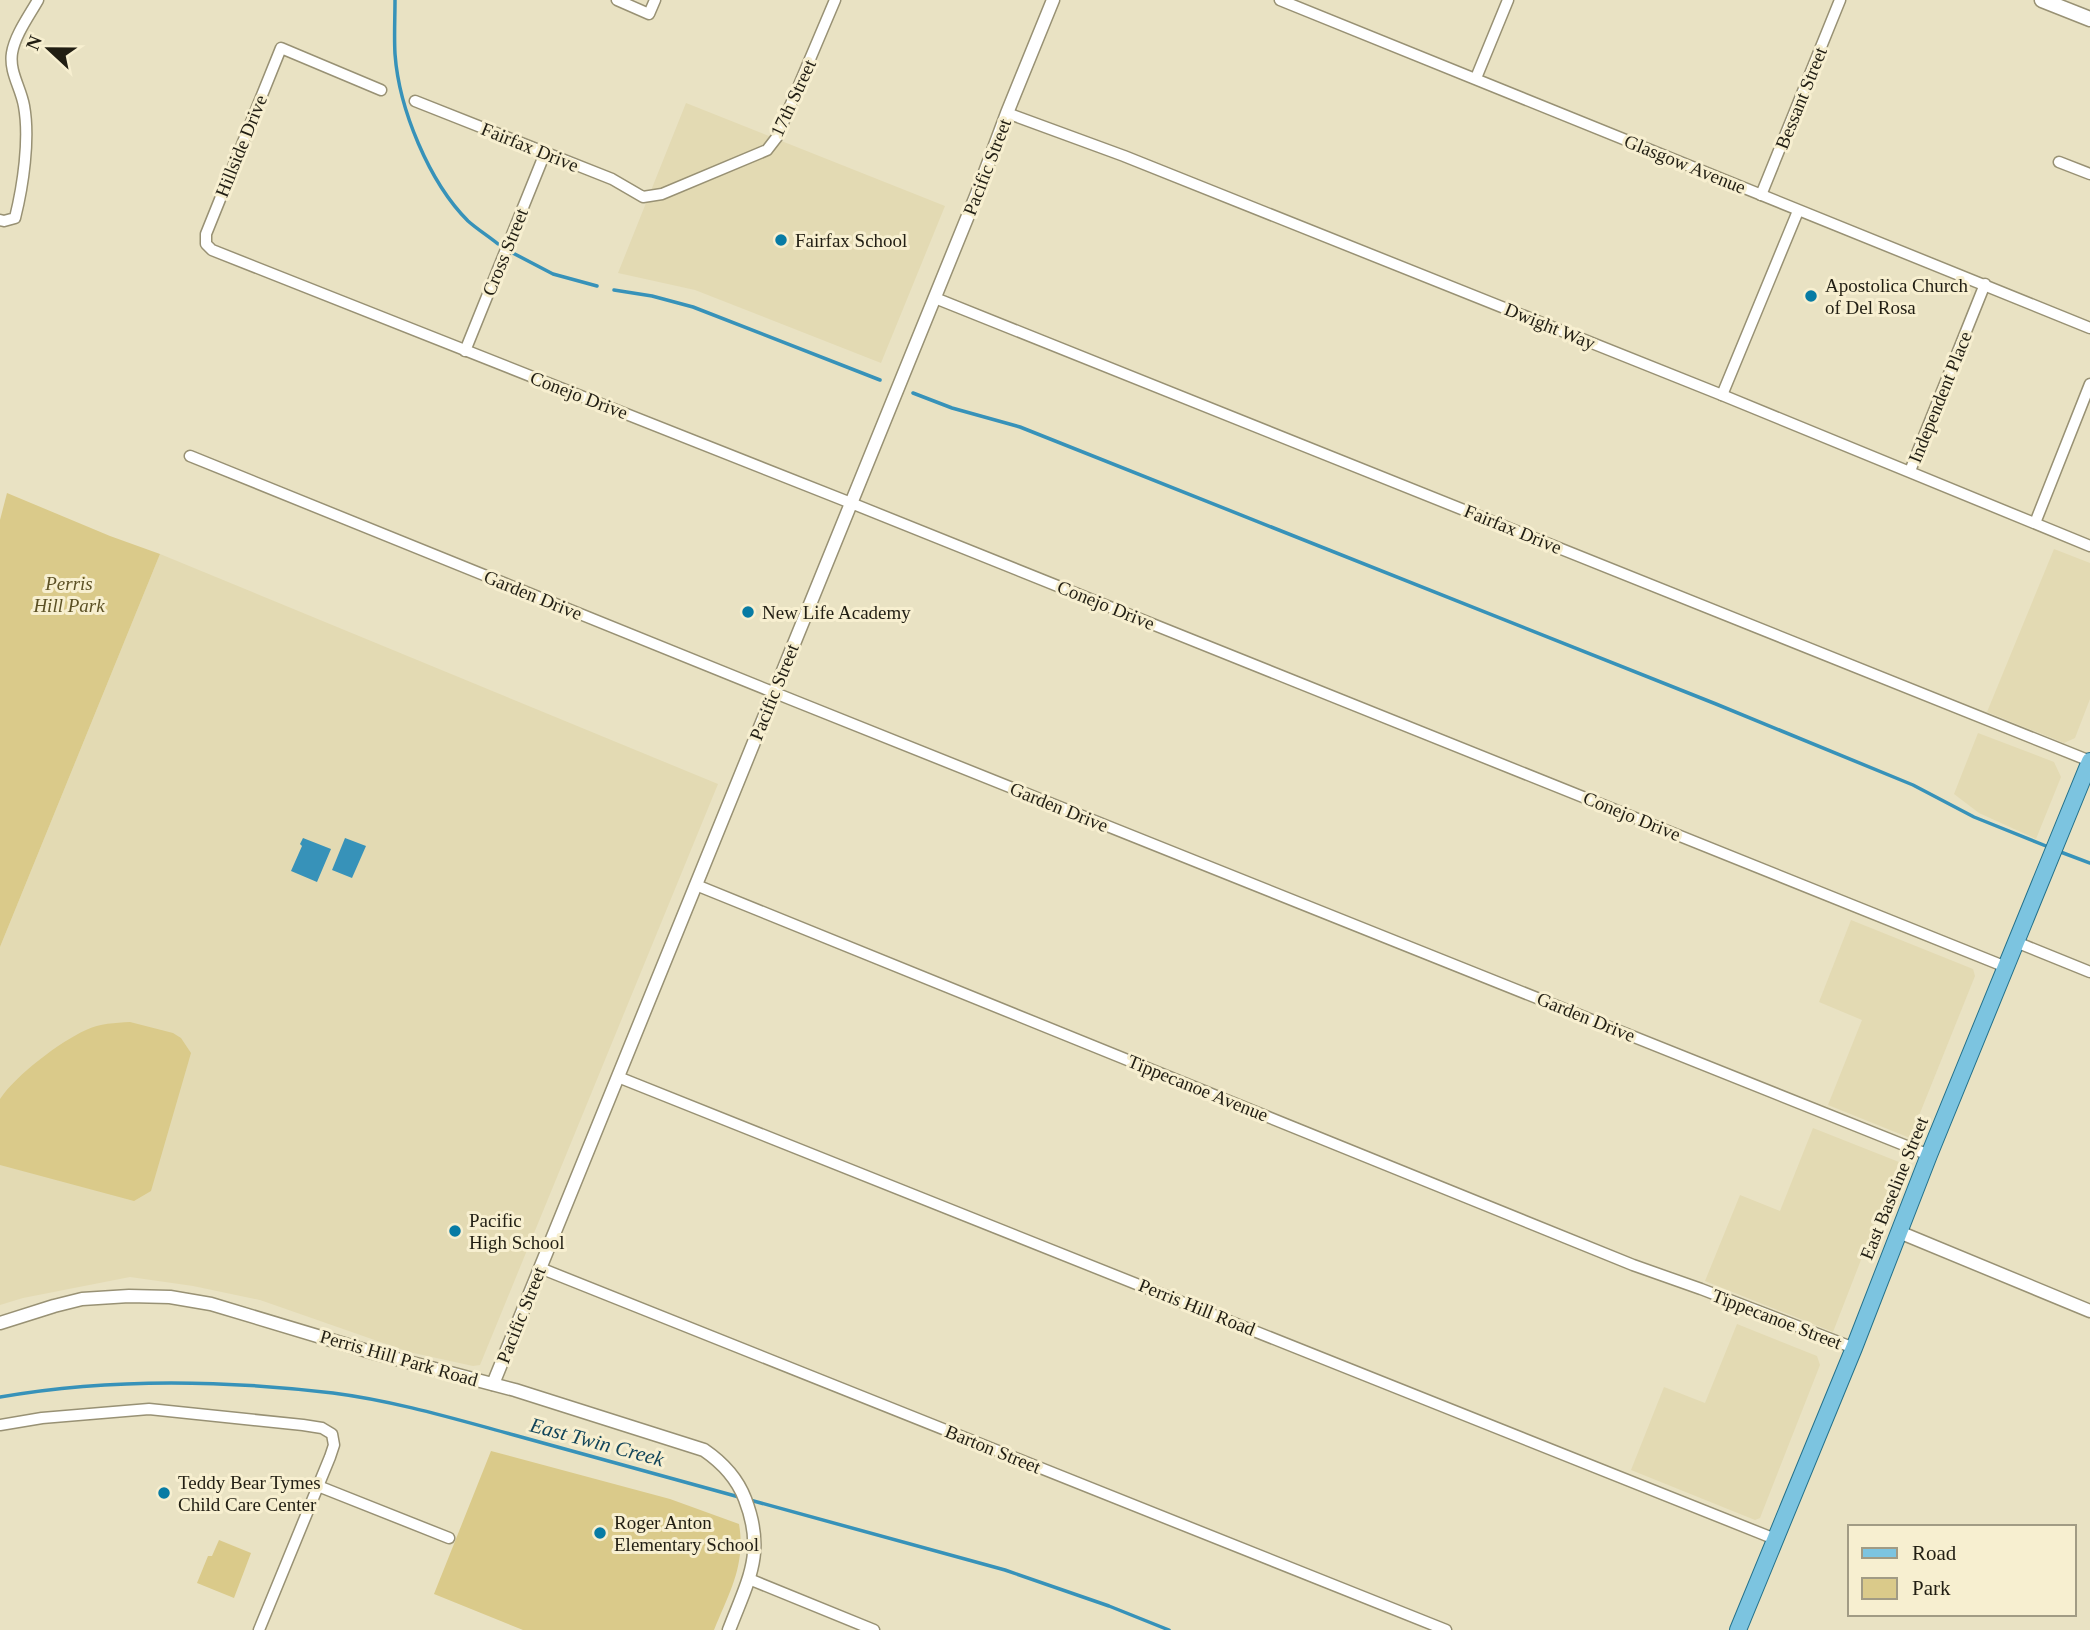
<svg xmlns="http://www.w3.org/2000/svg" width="2090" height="1630" viewBox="0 0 2090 1630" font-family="Georgia,serif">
	<rect width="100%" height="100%" fill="#e9e2c3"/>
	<g fill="#e3dab3">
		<path d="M686,103L945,206L881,363L695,290L618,273Z"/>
		<path d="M2054,549L2090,563V699L2075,738L2064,743L1987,712Z"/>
		<path d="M160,554L718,784L480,1365L473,1366L409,1352L260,1300L193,1286L130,1277L23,1298L0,1305V947Z"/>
		<path d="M1978,733L2054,762L2061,777L2036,839L1979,813L1954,794Z"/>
		<path d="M1851,920L1973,969L1975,976L1910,1138L1828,1105L1862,1020L1819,1002Z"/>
		<path d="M1813,1128L1899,1162L1833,1332L1705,1281L1740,1195L1780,1211Z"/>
		<path d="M1737,1324L1817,1356L1820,1365L1760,1518L1755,1520L1631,1470L1664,1387L1705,1403Z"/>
	</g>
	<g fill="#daca8a">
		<path d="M7,493L110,536L160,554L0,947V520Z"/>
		<path d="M130,1022L173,1033L181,1038L191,1053L151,1191L134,1201L0,1165V1099C16,1075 61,1041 86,1030C100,1023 115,1023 130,1022Z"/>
		<path d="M491,1451L670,1499L739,1524C746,1565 729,1593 714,1630H523L434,1594Z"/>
		<path d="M219,1540L251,1553L234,1598L197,1583L208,1556H212Z"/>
	</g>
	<g fill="#3792b9">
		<path d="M303,838L331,849L317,882L291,871L302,846L300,844Z"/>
		<path d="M345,838L366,846L352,878L332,870Z"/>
	</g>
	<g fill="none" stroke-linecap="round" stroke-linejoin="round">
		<g stroke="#3792b9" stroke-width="3.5">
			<path d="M395,0C395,18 394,36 395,54C399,109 429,182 468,221C477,229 488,236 498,244"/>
			<path d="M509,251L553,274L597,286"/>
			<path d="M614,290L652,296L693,307L880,380"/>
			<path d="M913,393L952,408L1020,427L1716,704L1913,785L1974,817L2051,848"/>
			<path d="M2058,851L2090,863"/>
			<path d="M0,1397C108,1378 224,1380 333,1393C395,1401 455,1419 514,1435C589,1456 664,1476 739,1497"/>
			<path d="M750,1500L1005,1570L1109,1606L1169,1630"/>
		</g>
		<g stroke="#989174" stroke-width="13">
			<g id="minor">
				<path d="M617,0L649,14L655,0"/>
				<path d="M1280,0L2090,328"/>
				<path d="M1476,78L1508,0"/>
				<path d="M381,90L281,48L206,234V244L212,250L851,503L2006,967"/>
				<path d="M415,101L612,179L643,197L662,194L767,150L777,137L835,0"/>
				<path d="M1007,113L1124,156L1722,395L2090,546"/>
				<path d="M2059,162L2090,174"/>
				<path d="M1761,195L1840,0"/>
				<path d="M0,220L4,221L15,218C23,186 30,139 24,106C21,88 9,72 12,53C15,35 29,16 38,0"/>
				<path d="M935,298L2090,761"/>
				<path d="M465,351L545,153"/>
				<path d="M1722,395L1798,211"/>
				<path d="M190,456L790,699L1929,1155"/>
				<path d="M1910,471L1985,284"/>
				<path d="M2035,523L2090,384"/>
				<path d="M696,885L1633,1265L1701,1289L1854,1348"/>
				<path d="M2016,942L2090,972"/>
				<path d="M618,1077L1775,1539"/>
				<path d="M540,1268L1446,1630"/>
				<path d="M0,1425L42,1418L149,1409L303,1425L322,1428L332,1434L334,1445L330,1457L259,1630"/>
				<path d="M318,1486L449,1538"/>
				<path d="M749,1579L874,1630"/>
			</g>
		</g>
		<g stroke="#989174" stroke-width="15">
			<g id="tertiary">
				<path d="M1899,1232L2090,1311"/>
				<path d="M0,1323L54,1306L82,1299L129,1296L170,1297L211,1304L374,1353L515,1390L704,1450C723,1463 737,1478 745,1499C766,1553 748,1580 729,1630"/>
				<path d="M493,1384L976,196L1007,113L1053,0"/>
			</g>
		</g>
		<g stroke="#989174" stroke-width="17">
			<path id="secondary" d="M2042,0L2090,19"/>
		</g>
		<g stroke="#24718b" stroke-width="18">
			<path id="primary" d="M1738,1630L1854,1348L1929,1155L2090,761"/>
		</g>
		<use href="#minor" stroke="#fff" stroke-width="10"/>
		<use href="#tertiary" stroke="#fff" stroke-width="12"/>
		<use href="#secondary" stroke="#fff" stroke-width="14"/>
		<use href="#primary" stroke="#7cc4e0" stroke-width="16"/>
	</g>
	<g fill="#077ba4" stroke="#f7efd0" stroke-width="2.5">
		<circle cx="781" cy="240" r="7"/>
		<circle cx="1811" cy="296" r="7"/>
		<circle cx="748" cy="612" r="7"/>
		<circle cx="455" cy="1231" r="7"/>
		<circle cx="164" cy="1493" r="7"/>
		<circle cx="600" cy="1533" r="7"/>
	</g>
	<g text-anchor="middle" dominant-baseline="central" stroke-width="6" stroke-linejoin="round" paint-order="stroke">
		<g font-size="19" fill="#211e13" stroke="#f7efd0">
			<text transform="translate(793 98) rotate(-65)">17th Street</text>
			<text transform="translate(1801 98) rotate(-68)">Bessant Street</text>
			<text transform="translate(241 146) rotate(-68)">Hillside Drive</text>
			<text transform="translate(530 147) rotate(22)">Fairfax Drive</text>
			<text transform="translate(1685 164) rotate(22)">Glasgow Avenue</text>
			<text transform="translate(987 167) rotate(-69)">Pacific Street</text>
			<text transform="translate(505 252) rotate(-68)">Cross Street</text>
			<text transform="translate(1550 326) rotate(22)">Dwight Way</text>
			<text transform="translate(579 395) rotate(21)">Conejo Drive</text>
			<text transform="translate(1940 397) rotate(-68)">Independent Place</text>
			<text transform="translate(1513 529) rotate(22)">Fairfax Drive</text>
			<text transform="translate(533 595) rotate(22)">Garden Drive</text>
			<text transform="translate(1106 605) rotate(22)">Conejo Drive</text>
			<text transform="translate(774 692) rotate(-68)">Pacific Street</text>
			<text transform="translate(1059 807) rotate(22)">Garden Drive</text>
			<text transform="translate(1632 816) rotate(22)">Conejo Drive</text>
			<text transform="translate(1586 1017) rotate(22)">Garden Drive</text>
			<text transform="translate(1198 1088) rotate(22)">Tippecanoe Avenue</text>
			<text transform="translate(1894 1188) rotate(-68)">East Baseline Street</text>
			<text transform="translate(1197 1307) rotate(22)">Perris Hill Road</text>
			<text transform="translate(521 1315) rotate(-68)">Pacific Street</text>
			<text transform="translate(1777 1319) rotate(21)">Tippecanoe Street</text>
			<text transform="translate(399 1358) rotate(16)">Perris Hill Park Road</text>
			<text transform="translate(993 1449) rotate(22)">Barton Street</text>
		</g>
		<g font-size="19" fill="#211e13" stroke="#f7efd0" text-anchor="start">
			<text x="795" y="240">Fairfax School</text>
			<text x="1825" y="285">Apostolica Church<tspan x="1825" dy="22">of Del Rosa</tspan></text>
			<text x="762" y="612">New Life Academy</text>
			<text x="469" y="1220">Pacific<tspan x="469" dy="22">High School</tspan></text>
			<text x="178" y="1482">Teddy Bear Tymes<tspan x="178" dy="22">Child Care Center</tspan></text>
			<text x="614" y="1522">Roger Anton<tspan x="614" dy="22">Elementary School</tspan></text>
		</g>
		<g font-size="19" font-style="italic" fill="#5c5125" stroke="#f7efd0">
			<text x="69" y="583">Perris<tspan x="69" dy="22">Hill Park</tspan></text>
		</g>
		<g font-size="21" font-style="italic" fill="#12455a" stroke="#f7efd0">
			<text transform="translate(597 1442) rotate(15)">East Twin Creek</text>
		</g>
	</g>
	<rect x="1848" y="1525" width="228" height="91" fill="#f7efd0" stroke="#a19b84" stroke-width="2"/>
	<rect x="1862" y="1548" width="35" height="10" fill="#7cc4e0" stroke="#a19b84" stroke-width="2"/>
	<text x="1912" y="1560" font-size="21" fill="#211e13">Road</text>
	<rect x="1862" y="1578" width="35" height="21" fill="#daca8a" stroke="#a19b84" stroke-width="2"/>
	<text x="1912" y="1595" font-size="21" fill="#211e13">Park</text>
	<g transform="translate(49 49) rotate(292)" stroke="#f7efd0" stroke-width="5" paint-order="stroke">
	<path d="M0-5L12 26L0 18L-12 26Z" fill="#211e13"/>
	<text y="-10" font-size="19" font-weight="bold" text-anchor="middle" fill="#211e13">N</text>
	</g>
</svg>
